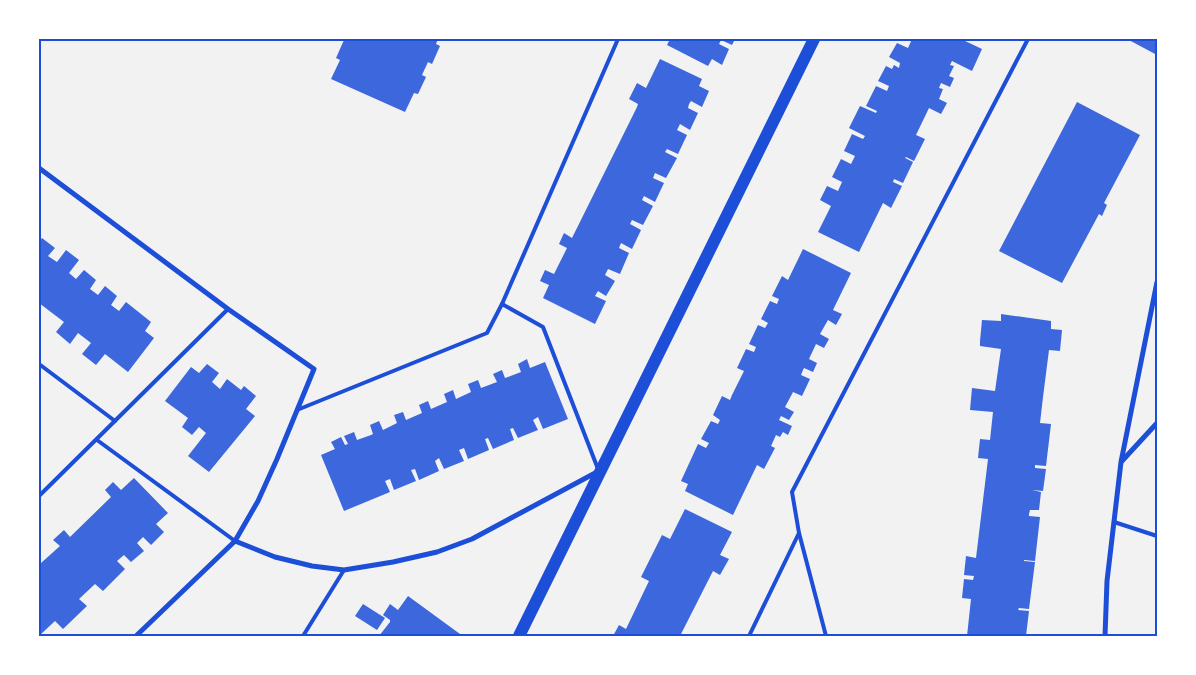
<svg xmlns="http://www.w3.org/2000/svg" width="1196" height="675" viewBox="0 0 1196 675" font-family="Inter,sans-serif">
	<rect width="100%" height="100%" fill="#f2f2f2"/>
	<g fill="#3d67dc">
		<path d="M349,39H438L436,44L440,46L432,64L428,62L422,75L426,77L418,94L414,93L405,112L331,79L340,60L336,58L344,40L348,41Z"/>
		<path d="M670,39H735L732,45L721,40L719,44L729,49L722,65L712,59L708,66L667,45Z"/>
		<path d="M912,39H964L963,40L982,49L972,71L952,61L950,65L954,66L949,76L954,78L950,87L941,83L939,88L943,89L939,99L947,103L941,114L929,108L916,135L925,139L914,161L906,157L905,158L913,162L903,183L894,179L893,182L902,186L891,208L883,203L859,252L818,232L831,206L820,200L827,186L838,191L842,182L832,177L841,159L851,164L855,156L844,151L852,134L863,139L865,136L849,128L860,106L876,113L877,111L866,106L876,86L887,91L889,86L878,81L886,66L892,69L894,65L899,68L900,63L889,57L897,43L908,48Z"/>
		<path d="M1127,39H1157V55Z"/>
		<path d="M660,59L702,79L699,86L709,91L702,107L691,101L689,104L688,108L698,113L690,130L680,124L677,130L687,135L678,154L667,149L665,152L677,158L666,178L655,173L653,178L664,183L655,202L644,196L642,200L653,206L643,225L632,220L630,224L641,230L632,249L621,243L619,248L629,253L620,274L608,269L605,275L615,281L606,296L598,291L595,296L606,301L595,324L543,298L549,285L540,281L545,270L554,274L567,248L559,244L564,233L572,238L637,107L638,104L629,99L637,83L646,88Z"/>
		<path d="M1077,102L1140,135L1104,203L1107,205L1102,216L1099,214L1062,283L999,251Z"/>
		<path d="M42,238L55,248L48,256L57,262L66,250L79,260L69,273L76,279L84,270L96,280L90,289L98,295L105,286L117,296L111,305L119,311L126,302L151,322L145,331L154,338L128,372L105,354L96,365L82,354L91,343L78,333L70,344L56,332L64,322L39,303V242Z"/>
		<path d="M803,249L851,273L833,310L842,314L836,325L828,320L820,334L829,339L824,348L816,344L809,359L817,363L813,372L804,368L803,370L801,375L810,379L802,396L793,392L792,394L785,407L794,412L789,420L781,416L779,420L792,426L788,435L783,432L780,437L776,435L771,446L775,448L764,469L757,465L733,515L685,491L688,484L681,481L698,444L706,448L709,443L701,439L711,421L718,424L720,420L713,415L722,396L730,400L732,395L744,371L737,368L746,349L754,352L756,347L749,344L758,325L765,328L768,323L761,319L770,301L777,304L779,299L772,296L782,276L788,280Z"/>
		<path d="M1001,314L1051,321V329L1062,330L1060,351L1049,350L1043,397L1040,423L1051,424L1046,466L1035,465V468L1046,469L1043,491L1032,490L1041,492L1039,510H1030L1029,514V516L1040,517L1035,561L1024,560V561L1035,562L1029,609L1019,608L1018,610L1029,611L1026,636H967L971,599L962,598L964,579L973,580L974,576L964,575L966,556L976,558L988,459L978,458L980,439L990,440L993,412L970,410L972,388L995,391L1001,349L980,346V341L982,320L1001,321Z"/>
		<path d="M527,359L530,368L545,362L568,419L543,429L538,417L533,420L538,430L518,438L513,428L510,429L514,440L493,449L488,438L485,439L489,450L468,459L464,448L459,450L464,461L444,469L439,458L435,461L439,471L419,480L415,469L411,470L416,481L394,490L390,479L385,481L390,492L344,511L321,455L335,449L331,442L341,437L345,445L348,444L344,436L354,432L357,440L371,435L373,434L370,425L379,421L383,430L397,423L394,415L403,412L406,420L422,413L419,405L428,401L431,409L447,402L444,394L453,390L456,399L471,392L468,384L478,380L481,388L497,382L493,374L502,370L505,378L521,372L518,364Z"/>
		<path d="M207,364L219,373L212,382L220,389L227,379L241,390L244,386L256,396L246,409L255,416L209,472L188,456L206,433L199,427L192,435L182,427L188,418L165,401L191,367L199,373Z"/>
		<path d="M134,478L168,513L156,524L164,532L151,545L143,537L137,543L144,551L131,562L124,555L117,561L125,569L103,591L95,584L79,599L87,606L63,629L55,621L40,635L42,636H39V561L41,563L60,546L53,540L64,530L70,537L111,497L105,490L113,482L121,490Z"/>
		<path d="M685,509L732,532L720,555L729,559L720,575L713,571L680,636H613L619,625L626,629L649,581L641,577L662,535L670,539Z"/>
		<path d="M408,596L460,634L458,636H379L390,622V620L383,615L390,604L398,610Z"/>
		<path d="M363,604L385,618L377,630L355,616Z"/>
	</g>
	<g fill="none" stroke-linecap="round" stroke-linejoin="round">
		<g stroke="#1d4ed8" stroke-width="4">
			<path d="M502,304L543,327L598,469"/>
			<path d="M39,364L115,421"/>
			<path d="M297,410L487,333L502,304L618,39"/>
			<path d="M97,440L235,541"/>
			<path d="M39,496L228,309"/>
			<path d="M1114,522L1157,536"/>
			<path d="M799,533L826,636"/>
			<path d="M303,636L344,570"/>
			<path d="M749,636L799,533L792,492L1028,39"/>
		</g>
		<g stroke="#1d4ed8" stroke-width="5">
			<path d="M39,168L228,309L314,369L277,459L258,501L235,541L136,636"/>
			<path d="M1122,461L1157,423"/>
			<path d="M235,541L275,557L312,566L344,570L393,562L437,552L472,539L597,472"/>
			<path d="M1105,636L1107,581L1121,462L1157,282"/>
		</g>
		<path stroke="#1d4ed8" stroke-width="12" d="M519,636L814,39"/>
	</g>
	<rect width="1196" height="675" fill="none" stroke="#ffffff" stroke-width="80"/>
	<rect x="40" y="40" width="1116" height="595" fill="none" stroke="#1d4ed8" stroke-width="2"/>
</svg>
